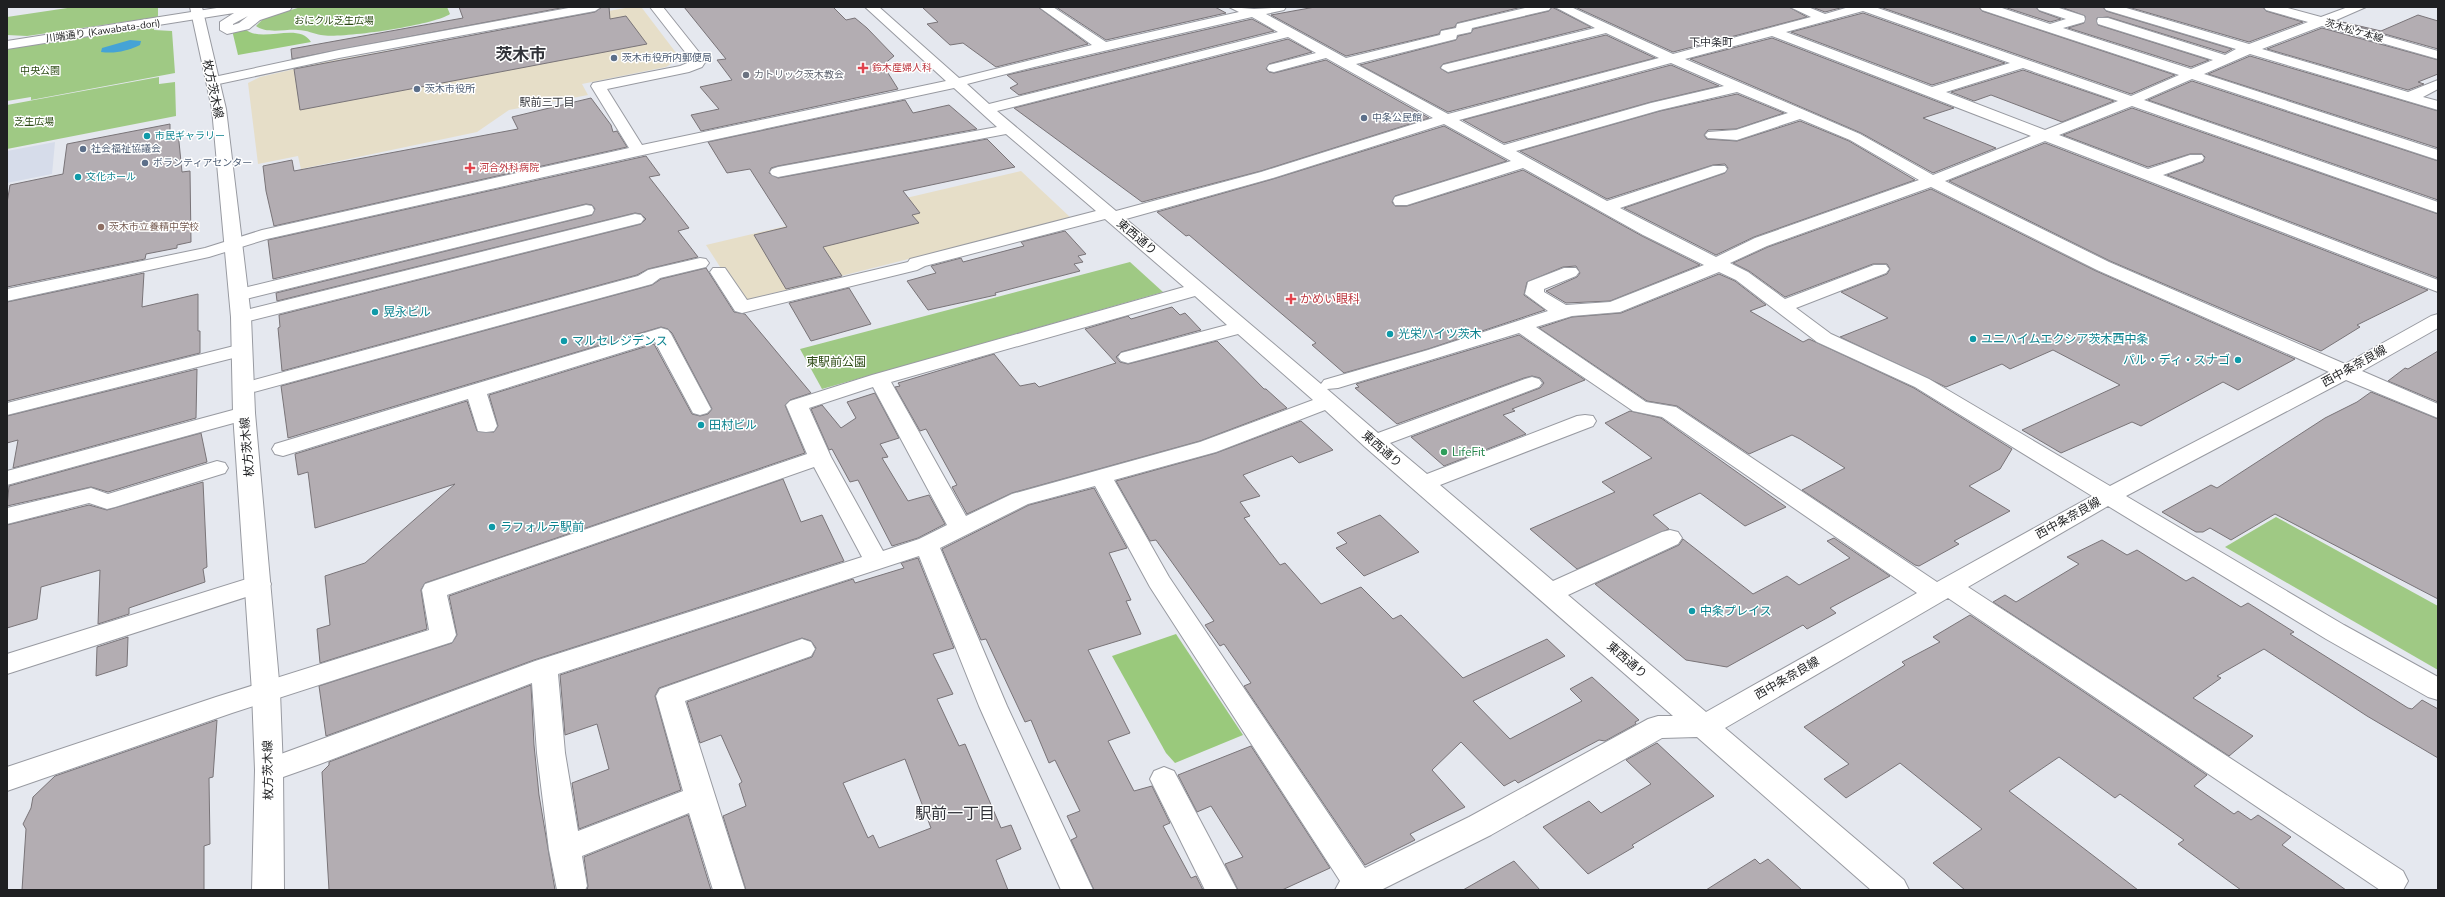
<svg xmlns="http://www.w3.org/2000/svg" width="2445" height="897" viewBox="0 0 2445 897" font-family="'Nunito Sans','Noto Sans JP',sans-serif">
	<rect width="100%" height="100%" fill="#e5e8ef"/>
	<g fill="#e6dec8">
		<path d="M631,7L642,8L680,58L666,67L582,84L588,95L509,110L477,132L301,169L298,156L258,164L248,83L260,77L325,62Z"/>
		<path d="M1021,171L1071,218L742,301L706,245Z"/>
	</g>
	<path fill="#d6dcea" d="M55,142L52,174L7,183V151Z"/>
	<g fill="#9fc984">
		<path d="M74,7H158V17L27,36L7,35V17Z"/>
		<path d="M301,7H447L450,14C435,25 341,39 321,35C314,34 307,30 298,30C286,29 266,34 256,26L264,18Z"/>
		<path d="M154,27V30L172,31L175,73L31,100V97L7,101V49Z"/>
		<path d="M159,77V84L175,82L176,116L7,149V105Z"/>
		<path d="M1130,262L1163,292L822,389L800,349Z"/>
		<path d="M2276,517L2438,606V670L2225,547Z"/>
	</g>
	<g fill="#9ac97c">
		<path d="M244,28C260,45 298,21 311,42L238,55L232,30Z"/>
		<path d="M1176,634L1243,735L1175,763L1166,753L1112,656Z"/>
	</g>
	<path fill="#45a3d6" d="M130,40L141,41L140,45C127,51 115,54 101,52L102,48Z"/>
	<g fill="#b3adb2" stroke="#797478" fill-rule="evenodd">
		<path d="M459,7H566L292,59L291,49L463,18Z"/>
		<path d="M602,7H609L610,19L626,16L647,44L300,110L294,69L595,12Z"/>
		<path d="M684,7H833L846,20L855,18L867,28L894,56L883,65L898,89L701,131L691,115L719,109L700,87L732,80L717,60L726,59Z"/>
		<path d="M922,7H1038L1088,44L996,67L963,43L950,45L927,24L938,22Z"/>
		<path d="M1056,7H1215L1226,13L1106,40Z"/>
		<path d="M1315,7H1522L1457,23L1455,27L1441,30L1439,34L1346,56L1271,15Z"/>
		<path d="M1552,7L1591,27L1443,64L1440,68L1448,73L1606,35L1655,58L1448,112L1360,65L1456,40L1458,36L1471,33L1473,29L1549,11Z"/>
		<path d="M1575,7H1789L1807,17L1673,52Z"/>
		<path d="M1812,7H1844L1825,12Z"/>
		<path d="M1880,7H1979L1982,11L2175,75L2131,94Z"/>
		<path d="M2004,7H2036L2039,11L2061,19L2050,22Z"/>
		<path d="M2061,7H2103L2106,11L2232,49L2225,53L2108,17L2097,18L2098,25L2209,60L2191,67L2068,28L2084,23L2085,16Z"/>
		<path d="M2128,7H2263L2266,11L2303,22L2249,42Z"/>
		<path d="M1863,13L2005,63L1932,85L1791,32Z"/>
		<path d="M2418,15L2438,21V49L2338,21L2381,31Z"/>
		<path d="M1252,19L1274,31L1019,95L1010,88L1018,84L1007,75Z"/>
		<path d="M2322,28L2438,60V74L2418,82L2424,84L2408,90L2267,49Z"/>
		<path d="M1772,38L1954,108L1923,118L1996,148L1933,173L1861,133L1690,59Z"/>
		<path d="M1288,39L1312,52L1269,64L1266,69L1269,72L1274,73L1326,60L1429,118L1261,171L1142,202L1014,108Z"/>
		<path d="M2250,56L2438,111V148L2208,74Z"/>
		<path d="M1671,65L1719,86L1651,102L1504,143L1463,120Z"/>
		<path d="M2023,70L2114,101L2062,122L1991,95L1974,101L1951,92Z"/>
		<path d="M2192,81L2438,161V200L2148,100Z"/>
		<path d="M1737,94L1784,113L1736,129L1708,130L1704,135L1707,139L1737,141L1800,121L1849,141L1915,180L1754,237L1716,255L1624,208L1725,173L1728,168L1725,164L1713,165L1607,199L1520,151L1660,111Z"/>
		<path d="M591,98L611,125L613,132L617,131L627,147L274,226L266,191L263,166L292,160L294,171L518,129L512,117Z"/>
		<path d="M905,100L913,113L949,105L977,129L778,166L771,168L769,173L778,178L987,139L1015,167L903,191L920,213L912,215L919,223L823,247L842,276L786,289L754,235L787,227L750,169L727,173L708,142Z"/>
		<path d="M2132,108L2438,214V278L2167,175L2203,162L2205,157L2202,154H2190L2148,167L2063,135Z"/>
		<path d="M170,124V134L178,132L182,172L190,171L191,242L177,245V248L146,254L145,259L7,287V203L10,185L63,174L67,144Z"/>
		<path d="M1444,126L1507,161L1395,196L1392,202L1395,206H1407L1523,170L1642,236L1700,265L1610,301L1566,303L1546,291L1577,277L1580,273L1576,266L1563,267L1527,282L1524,295L1545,310L1428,349L1344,373L1312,345L1316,343L1189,235L1186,236L1157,212L1273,179Z"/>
		<path d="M2045,143L2428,290L2357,325L2360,327L2321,351L2110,261L1949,181Z"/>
		<path d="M646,156L660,175L649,177L689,228L678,231L698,257L648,269L637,275L282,371L278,328L280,327L279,315L641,224L646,219L641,214L635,213L277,301L276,293L592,215L595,209L592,205L586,204L273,279L268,240Z"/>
		<path d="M1931,189L2096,271L2295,359L2238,390L2223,382L2141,426L2132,422L2061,453L2022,430L2120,385L2053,350L2010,369L2002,364L1946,387L1840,337L1888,318L1841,292L1887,274L1890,269L1887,264H1873L1785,297L1749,271L1733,263L1768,247Z"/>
		<path d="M1065,231L1086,254L1078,256L1083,262L1074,264L1080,271L995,293L996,295L928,310L907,281L936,273L931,266L961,258L963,262L1024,246L1021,242Z"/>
		<path d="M706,268L734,312L745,314L811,393L790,400L785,405L805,453L425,583L421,590L427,629L320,663L317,629L330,625L325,576L365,563L455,484L315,528L308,472L298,475L295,454L467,401L477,431L494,432L498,426L489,395L654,344L692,414L700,416L708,414L712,409L672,333L668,329L661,327L288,438L281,386L652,285L661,279Z"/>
		<path d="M144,273L142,307L198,294V331H200V353L7,401V302Z"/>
		<path d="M1719,274L1735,281L1766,305L1750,311L1803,342L1809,339L1914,388L2012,449L2000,469L1969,486L2010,511L1954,541L1959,544L1919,566L1915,565L1802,490L1845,468L1800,439L1792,435L1749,454L1677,406L1647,401L1539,328L1572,317L1621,313Z"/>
		<path d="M849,288L871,324L811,341L789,303Z"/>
		<path d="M1172,307L1180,315L1185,313L1201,330L1121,352L1116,357L1120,362L1128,364L1217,341L1264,389H1266L1287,408L1200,441L1012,493L967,514L952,487L957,485L926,429L920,431L895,387L900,386L898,383L994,354L1020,386L1035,383L1039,387L1116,363L1085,329L1128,316L1131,319Z"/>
		<path d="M1519,335L1585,380L1512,409L1515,411L1503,415L1526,434L1444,466L1411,437L1540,388L1544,383L1540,378L1532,376L1524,378L1397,424L1355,388L1359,387L1356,384Z"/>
		<path d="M2438,351V402L2388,381L2405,368L2408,369Z"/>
		<path d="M197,369L196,418L13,468L18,440L7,443V416Z"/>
		<path d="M2371,392L2438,419V599L2275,514L2231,540L2210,528L2203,532H2196L2162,512L2211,485L2217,488L2325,418L2357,402Z"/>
		<path d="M875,393L899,438L880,444L888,457L882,458L908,501L929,495L945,524L918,538L892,546L858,480L850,482L832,449L829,450L811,409L822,405L841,428L856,418L847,402Z"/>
		<path d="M1630,411L1661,418L1786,507L1745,526L1700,493L1653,515L1669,529L1577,569L1530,529L1615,492L1602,482L1652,458L1605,423Z"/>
		<path d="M1301,421L1333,450L1299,463L1292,456L1243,475L1260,496L1240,502L1250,516L1244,518L1280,565L1285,563L1321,604L1361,587L1393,619L1401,615L1463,678L1547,639L1565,656L1473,701L1510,739L1582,701L1570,689L1592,677L1639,720L1635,722L1636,724L1605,741L1599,740L1518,783L1515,780L1504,786L1461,742L1432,770L1465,807L1410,834L1415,840L1365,865L1244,686L1251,683L1224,644L1220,646L1205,625L1214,621L1156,540L1150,541L1116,481L1216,453Z"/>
		<path d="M201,433L207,462L108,492L91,487L7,506L9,486Z"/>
		<path d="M783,479L801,522L822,515L844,561L534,660L326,736L319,686L452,643L457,635L449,596Z"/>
		<path d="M203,482L207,567L203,569L205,582L129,608V614L98,624L100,570L41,587L37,619L7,628V525L89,505L107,510Z"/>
		<path d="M1094,488L1127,548L1109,553L1131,600L1126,601L1141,634L1088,650L1130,733L1108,741L1134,791L1152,786L1170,823L1163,826L1191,878L1196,876L1203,890H1094L1071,840L1077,837L1067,816L1080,811L1055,760L1049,763L1031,720L1025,722L986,639L981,640L942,549L1029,505Z"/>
		<path d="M1380,515L1419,552L1364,576L1336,548L1347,543L1337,533Z"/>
		<path d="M1834,538L1890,576L1830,608L1836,613L1807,629L1803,625L1727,667L1686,660L1595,584L1679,545L1683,539L1753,594L1787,576L1799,585L1850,558L1827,541Z"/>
		<path d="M2102,540L2127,555L2137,550L2186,581L2193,577L2241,607L2248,603L2294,632L2290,634L2408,708L2412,709L2422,700L2438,709V758L2367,716L2264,649L2217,676L2221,678L2193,698L2253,736L2229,756L1993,602L2005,595L2016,602L2079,564L2067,557Z"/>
		<path d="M918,558L954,648L933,654L953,694L937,699L959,746L965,744L1001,828L1011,825L1021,849L996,860L1008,890H746L723,816L746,806L739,784L742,782L721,735L700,743L687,702L812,657L816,648L811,641L802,638L659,688L655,696L681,790L579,829L572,783L609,769L597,724L565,735L560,675L853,579L855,583L904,568L901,563ZM905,759L931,828L879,848L873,835L868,838L843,783Z"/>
		<path d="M1970,615L2207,775L2194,786L2234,814L2238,811L2251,820L2258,815L2291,837L2282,845L2346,890H2241L2178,844L2184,840L2120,794L2115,798L2059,757L2009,791L2138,890H1965L1933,863L1982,829L1900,763L1846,798L1824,779L1849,764L1804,727L1905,665L1902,662L1940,642L1933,637Z"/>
		<path d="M128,637L127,666L96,676L97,647Z"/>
		<path d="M531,685L534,745L539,795L555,890H329L322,772L329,765V762Z"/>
		<path d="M217,720L213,777L209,778L210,844L204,846V890H22L26,829L23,824L31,808L33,797L55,776Z"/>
		<path d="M1657,743L1714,796L1632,845L1634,847L1588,874L1543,827L1589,801L1601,813L1651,784L1626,760Z"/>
		<path d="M1251,746L1330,868L1282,890H1238L1225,864L1243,857L1211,806L1197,812L1178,775Z"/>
		<path d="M688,815L711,890H587L588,886L584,857Z"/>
		<path d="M1755,859L1760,864L1768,859L1802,890H1706Z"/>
		<path d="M1514,861L1540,890H1463Z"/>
	</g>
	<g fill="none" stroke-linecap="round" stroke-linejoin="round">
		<g stroke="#989aa1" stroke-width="2">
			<g id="minor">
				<path d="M223,7H292L290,10L260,20L249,29L227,34L220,30V22L234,13L7,49V41ZM248,16L239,23L233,25V24Z"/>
				<path d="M574,7H601L595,11L339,58L214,85L207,81L214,77L339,50Z"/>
				<path d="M650,7H663L706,61L702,67L689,72L607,89L642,145L946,81L865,7H879L959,78L1092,45L1039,7H1053L1106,42L1239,12L1229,7L1254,9L1286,7L1284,10L1266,14L1346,58L1440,35L1441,31L1456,28L1457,24L1529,7H1551L1549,10L1472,28L1471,32L1457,35L1456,39L1356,64L1448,114L1659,58L1606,33L1448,72L1441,68L1443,65L1595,28L1555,7H1571L1673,54L1811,17L1790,7H1808L1825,14L1849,7H1875L2131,96L2179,75L1982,10L1980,7H1999L2050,24L2066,19L2039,10L2037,7H2056L2084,16L2085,19L2084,22L2063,28L2191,69L2213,60L2098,24L2097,21L2098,18H2108L2225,55L2236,49L2106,10L2104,7H2123L2249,44L2308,22L2266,10L2264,7H2284L2321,17L2348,7H2366L2334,21L2438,51V59L2322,26L2262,49L2408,92L2438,80V89L2423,97L2438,101V110L2250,54L2204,74L2438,150V160L2192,79L2144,100L2438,202V213L2132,106L2059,135L2148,169L2190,155H2202L2204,158L2202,161L2163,175L2438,280V292L2045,141L1945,181L2109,262L2345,364L2431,316L2438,314V328L2362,371L2438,404V418L2346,380L2126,496L2344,625L2438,677V700L2428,697L2326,639L2108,506L1968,587L2403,871L2408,881L2403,890H2380L1948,598L1725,728L1904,880L1909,890H1871L1697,737L1662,738L1491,835L1381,890H1335L1340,881L1150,587L1095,486L1028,504L940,548L1007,706L1093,890H1061L979,706L919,556L558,674L565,753L578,831L683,791L656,696L660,689L793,642L802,639L811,642L815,649L811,656L685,701L745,890H713L689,813L582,856L587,886L585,890H557L549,850L537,753L532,683L320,764L269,782L259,778L255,770L259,762L535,661L862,557L814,467L447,595L456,635L452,642L232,713L7,791V767L216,697L429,630L422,590L425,584L807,454L786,405L790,401L872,375L1184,287L1105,219L925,266L917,270L742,313L735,311L710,272L713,268H725L747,300L908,262L910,259L1096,211L1006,134L778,177L772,175L770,172L772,169L778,167L997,127L954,88L638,156L267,239L209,257L7,301V289L205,248L262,230L629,148L591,86L593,83L680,66L692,61ZM1863,11L2010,63L1932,87L1786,32ZM1252,17L1278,32L989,104L967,84L1034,67ZM1772,36L2031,136L1933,175L1860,134L1685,59ZM1288,37L1316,53L1269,65L1267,68L1269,71L1274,72L1326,58L1433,118L1261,172L1116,211L997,111ZM1671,63L1724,86L1651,103L1504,145L1459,120ZM2023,68L2118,101L2045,130L1946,92ZM1737,92L1788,113L1736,130L1708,132L1705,135L1708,138L1737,140L1800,119L1850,140L1919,180L1755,238L1716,257L1620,208L1725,172L1727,169L1725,166H1713L1607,201L1516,151L1660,110ZM1444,124L1511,161L1395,197L1393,201L1395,205H1407L1523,168L1643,235L1704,265L1610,302L1566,305L1544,292V289L1576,276L1579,272L1576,268H1564L1528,282L1525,294L1548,311L1428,350L1324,380L1321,384L1126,219L1273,178ZM1931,187L2097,270L2329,372L2110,486L1929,379L1831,334L1796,308L1886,273L1889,269L1886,265H1874L1785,299L1748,272L1730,263L1767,246ZM1719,272L1736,280L1817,342L1915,387L2092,496L1937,582L1676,407L1646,402L1536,327L1572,316L1620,312ZM1195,296L1227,325L1121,353L1118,357L1121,361L1128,363L1238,334L1313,400L1200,442L1012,494L966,516L891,382ZM1519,333L1633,411L1662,417L1917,593L1706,712L1568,595L1678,544L1682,538L1678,532L1670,530L1662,532L1553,581L1440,485L1593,426L1596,421L1593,416L1585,415L1577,416L1427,474L1390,443L1539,387L1542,383L1539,379L1532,377L1525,379L1378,433L1327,389L1338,388ZM873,387L947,525L919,539L883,551L831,457L809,408ZM1325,410L1365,447L1673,716H1658L1648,719L1469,817L1365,868L1169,577L1114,480L1216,452Z"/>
				<path d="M586,205L592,206L594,210L592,214L238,301L231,299L229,295L231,291Z"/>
				<path d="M635,214L641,215L644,219L641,223L241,323L234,321L231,317L234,313Z"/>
				<path d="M700,258L706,259L709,263L706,267L660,278L652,284L250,393L243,395L236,393L233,389L236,385L638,276L648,270Z"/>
				<path d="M661,328L668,330L671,334L711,409L707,413L700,415L693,413L655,342L487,394L497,426L494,431L486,432L478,431L468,399L283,456L275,454L272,449L275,444Z"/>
				<path d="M242,344L249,346L252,350L249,354L7,415V403Z"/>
				<path d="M244,407L252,408L255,413L252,418L7,485V471Z"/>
				<path d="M217,461L225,463L228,468L225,473L115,507L107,509L89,503L7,524V508L91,488L108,494Z"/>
				<path d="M259,575L268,578L271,584L268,590L7,674V654Z"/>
				<path d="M1164,767L1174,771L1237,890H1205L1150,779L1154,771Z"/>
			</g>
		</g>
		<g stroke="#989aa1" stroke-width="2">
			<path id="major" d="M190,7H202L226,109L251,317L255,413L280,692L283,770L284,890H252L255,770L252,692L233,413L231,317L212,109Z"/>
		</g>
		<use href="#minor" fill="#fff" fill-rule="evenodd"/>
		<use href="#major" fill="#fff" fill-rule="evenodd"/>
	</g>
	<g fill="#5c6f8a" stroke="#fff" stroke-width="1.5">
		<circle cx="614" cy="58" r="4"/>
		<circle cx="417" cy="89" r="4"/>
		<circle cx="1364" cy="118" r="4"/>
		<circle cx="83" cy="149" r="4"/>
		<circle cx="145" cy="163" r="4"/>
	</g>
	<g fill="#e0444e" stroke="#fff" stroke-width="1.5">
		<path d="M861 62h4v4h4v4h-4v4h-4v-4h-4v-4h4z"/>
		<path d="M468 162h4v4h4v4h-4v4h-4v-4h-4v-4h4z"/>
		<path d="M1289 293h4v4h4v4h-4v4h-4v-4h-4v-4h4z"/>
	</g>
	<circle fill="#6b7280" stroke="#fff" stroke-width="1.5" cx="746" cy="75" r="4"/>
	<g fill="#0f9aa8" stroke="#fff" stroke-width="1.5">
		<circle cx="147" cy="136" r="4"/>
		<circle cx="78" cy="177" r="4"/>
		<circle cx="375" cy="312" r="4"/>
		<circle cx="1390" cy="334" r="4"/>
		<circle cx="1973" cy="339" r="4"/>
		<circle cx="564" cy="341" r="4"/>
		<circle cx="2238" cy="360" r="4"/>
		<circle cx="701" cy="425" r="4"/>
		<circle cx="492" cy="527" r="4"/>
		<circle cx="1692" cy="611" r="4"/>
	</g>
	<circle fill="#8d6e63" stroke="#fff" stroke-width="1.5" cx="101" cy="227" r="4"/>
	<circle fill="#2e9e5b" stroke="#fff" stroke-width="1.5" cx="1444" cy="452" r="4"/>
	<g text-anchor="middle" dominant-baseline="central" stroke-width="3" stroke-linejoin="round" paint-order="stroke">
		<g font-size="10" fill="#2b4913" stroke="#fff">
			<text x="334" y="21">おにクル芝生広場</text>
			<text x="40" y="71">中央公園</text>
			<text x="34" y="122">芝生広場</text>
		</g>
		<g font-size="10" fill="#1f2022" stroke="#fff">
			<text transform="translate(103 31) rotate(-8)">川端通り (Kawabata-dori)</text>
			<text transform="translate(2354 31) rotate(16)">茨木松ケ本線</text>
		</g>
		<g font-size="10" fill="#4e5e75" stroke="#fff" text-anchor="start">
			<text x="622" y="58">茨木市役所内郵便局</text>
			<text x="425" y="89">茨木市役所</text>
			<text x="1372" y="118">中条公民館</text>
			<text x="91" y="149">社会福祉協議会</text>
			<text x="153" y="163">ボランティアセンター</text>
		</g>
		<g font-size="10" fill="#be3a42" stroke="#fff" text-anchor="start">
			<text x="872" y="68">鈴木産婦人科</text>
			<text x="479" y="168">河合外科病院</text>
		</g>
		<g font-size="10" fill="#5b616d" stroke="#fff" text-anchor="start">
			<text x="754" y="75">カトリック茨木教会</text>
		</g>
		<g font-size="10" fill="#0d838f" stroke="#fff" text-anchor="start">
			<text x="155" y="136">市民ギャラリー</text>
			<text x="86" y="177">文化ホール</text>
		</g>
		<g font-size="10" fill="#785e54" stroke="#fff" text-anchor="start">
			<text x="109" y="227">茨木市立養精中学校</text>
		</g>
		<g font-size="11" fill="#313339" stroke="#fff">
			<text x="1711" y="42">下中条町</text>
			<text x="547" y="102">駅前三丁目</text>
		</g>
		<g font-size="12" fill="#1f2022" stroke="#fff">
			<text transform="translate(213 89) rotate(78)">枚方茨木線</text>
			<text transform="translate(1137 237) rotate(40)">東西通り</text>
			<text transform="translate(2354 366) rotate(-29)">西中条奈良線</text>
			<text transform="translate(247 447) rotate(-95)">枚方茨木線</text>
			<text transform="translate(1382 449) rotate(41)">東西通り</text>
			<text transform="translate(2068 518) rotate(-29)">西中条奈良線</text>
			<text transform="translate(1627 660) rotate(41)">東西通り</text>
			<text transform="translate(1787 678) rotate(-30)">西中条奈良線</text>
			<text transform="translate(268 770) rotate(-91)">枚方茨木線</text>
		</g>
		<g font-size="12" fill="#be3a42" stroke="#fff" text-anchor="start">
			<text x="1300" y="299">かめい眼科</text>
		</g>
		<g font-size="12" fill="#0d838f" stroke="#fff" text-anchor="start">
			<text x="383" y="312">晃永ビル</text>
			<text x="1398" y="334">光栄ハイツ茨木</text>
			<text x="1981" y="339">ユニハイムエクシア茨木西中条</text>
			<text x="572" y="341">マルセレジデンス</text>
			<text x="2230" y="360" text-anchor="end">パル・ディ・スナゴ</text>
			<text x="709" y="425">田村ビル</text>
			<text x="500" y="527">ラフォルテ駅前</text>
			<text x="1700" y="611">中条プレイス</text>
		</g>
		<g font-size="12" fill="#2b4913" stroke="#fff">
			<text x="836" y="362">東駅前公園</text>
		</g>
		<g font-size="12" fill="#27864d" stroke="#fff" text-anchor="start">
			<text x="1452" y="452">LifeFit</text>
		</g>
		<g font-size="16" fill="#313339" stroke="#fff">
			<text x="955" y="814">駅前一丁目</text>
		</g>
		<g font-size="17" font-weight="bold" fill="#313339" stroke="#fff">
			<text x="521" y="54">茨木市</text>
		</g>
	</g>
	<rect width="2445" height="897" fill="none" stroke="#1f2022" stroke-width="16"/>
</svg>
